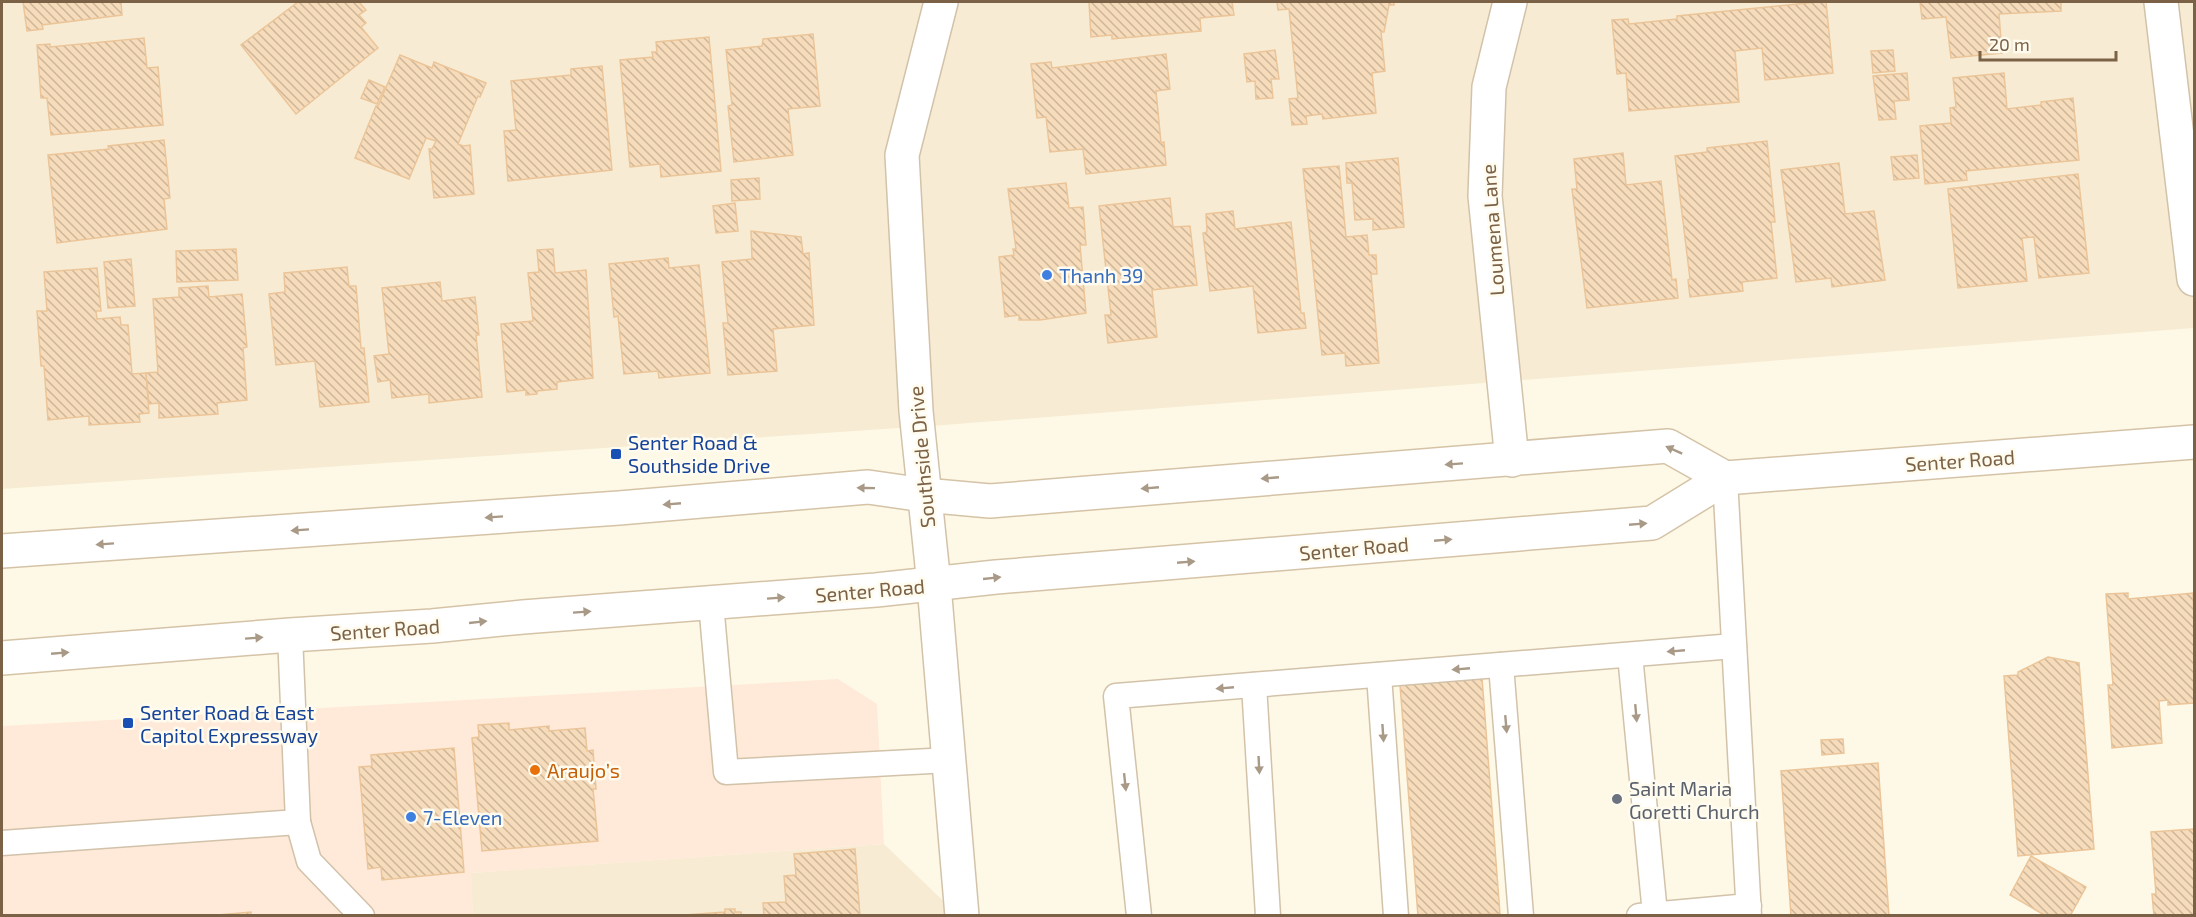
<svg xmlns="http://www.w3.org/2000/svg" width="2196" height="917" viewBox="0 0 2196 917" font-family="'Exo 2',sans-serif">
	<defs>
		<pattern id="building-back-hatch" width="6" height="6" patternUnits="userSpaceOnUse" patternTransform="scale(1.5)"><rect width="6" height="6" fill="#f7dcbb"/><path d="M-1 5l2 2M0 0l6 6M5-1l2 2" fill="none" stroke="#cdb69a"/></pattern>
	</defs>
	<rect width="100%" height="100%" fill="#fef9e6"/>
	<g fill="#f7ecd3">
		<path d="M2,2H2194V328L944,425L2,489Z"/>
		<path d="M884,844L958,915H473L470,873Z"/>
	</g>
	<path fill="#ffead9" d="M838,679L877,704L884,844L471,873L473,915L2,916V726Z"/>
	<g fill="url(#building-back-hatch)" stroke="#ebc599" stroke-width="1.5">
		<path d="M23,2H121L122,15L42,25L43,29L27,31Z"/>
		<path d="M298,2H359L366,10L359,15L366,23L361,27L378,48L296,114L241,45Z"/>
		<path d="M1089,2H1232L1234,15L1200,18L1201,31L1112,39V35L1091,37Z"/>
		<path d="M1277,2H1394V5H1389L1384,32H1381L1385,71L1372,73L1376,113L1323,119L1322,114L1306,116L1307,124L1292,125L1289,99L1298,98L1289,9L1278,10Z"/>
		<path d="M1817,2H1826L1833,73L1765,80L1762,48L1735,51L1739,102L1629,111L1626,73L1617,74L1612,20L1628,19L1629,24L1677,19V16Z"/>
		<path d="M1920,2H2061V11L1999,14L2002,53L1951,58L1946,17L1922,19Z"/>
		<path d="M813,34L820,106L788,109L793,155L734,162L728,106L732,105L726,50L762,46L763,39Z"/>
		<path d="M709,37L721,171L661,177L660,164L630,167L620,60L653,57L652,52H657L656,42Z"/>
		<path d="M144,38L147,68L158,67L163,125L51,135L47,98H41L37,45L50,44V47Z"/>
		<path d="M1275,50L1279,79H1271L1273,98L1256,99L1255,81L1247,82L1244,54Z"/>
		<path d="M1893,50L1895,71L1873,73L1871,51Z"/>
		<path d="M1166,54L1170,89L1156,91L1161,143L1164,142L1166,165L1086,174L1083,149L1050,152L1046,117L1037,118L1031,64L1051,62L1052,68Z"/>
		<path d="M400,55L432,68L434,62L486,83L480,97L478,96L458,144L463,146L470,145L474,194L434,198L429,149H432L436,141L426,138L409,179L355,158L376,106H378Z"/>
		<path d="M602,66L612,170L508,181L504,131L516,130L511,81L571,75V69Z"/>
		<path d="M1907,73L1909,100L1894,101L1896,119L1879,120L1873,76Z"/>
		<path d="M2004,73L2007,109L2041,105V102L2073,98L2079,160L1966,171L1967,180L1925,184L1920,126L1951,123L1950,108L1956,107L1953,78Z"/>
		<path d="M369,80L385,87L377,104L361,98Z"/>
		<path d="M164,140L170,198L164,199L167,229L57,243L48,155L109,149L108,146Z"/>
		<path d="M1767,141L1775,222H1771L1777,278L1742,282L1743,291L1690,297L1688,280L1690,279L1675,156L1707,152V148Z"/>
		<path d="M1623,153L1626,185L1661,181L1672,280L1676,279L1678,298L1587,308L1572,189H1577L1574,159Z"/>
		<path d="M1917,155L1919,178L1894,180L1891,157Z"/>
		<path d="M1398,158L1404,227L1373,230V219L1355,220L1352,183H1347L1346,163Z"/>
		<path d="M1839,163L1845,214L1874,211L1885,280L1832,287L1831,278L1796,282L1781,170Z"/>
		<path d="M1339,166L1346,237L1367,235L1369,255H1376L1377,274H1371L1379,363L1346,366L1345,353L1322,355L1303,169Z"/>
		<path d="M2078,174L2089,273L2039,278L2034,237L2022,238L2027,281L1958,288L1948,189Z"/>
		<path d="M759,178L760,199L732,201L731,180Z"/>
		<path d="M1066,183L1069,208L1083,207L1086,245H1080L1086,313L1040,320H1019V315L1005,317L999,257L1014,255L1013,249H1016L1008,189Z"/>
		<path d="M1170,198L1173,227L1190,226L1197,285L1152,290L1157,337L1108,343L1105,315H1111L1099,206Z"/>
		<path d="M735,203L738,231L716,233L713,206Z"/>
		<path d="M1233,211L1235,229L1291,222L1301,313H1304L1306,328L1258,333L1253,286L1210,291L1203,233L1207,232L1206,214Z"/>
		<path d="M751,231L801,237L803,254L809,253L814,325L773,329L777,371L728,375L723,323H728L722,262L752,259Z"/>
		<path d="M236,249L238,280L177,282L176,251Z"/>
		<path d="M553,249L555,273L586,270L593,378L557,382V389L537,391V394L526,395V390L507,392L501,324L533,321L528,273L539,272L537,250Z"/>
		<path d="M668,258L669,268L699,265L710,373L659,378L658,371L624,374L618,316L614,317L609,264Z"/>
		<path d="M131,259L135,306L108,308L104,262Z"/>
		<path d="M347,267L349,286H356L361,348H364L369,402L320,407L315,361L276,365L269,294L285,292L284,273Z"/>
		<path d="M97,268L101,311H96L97,319L120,317L121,325H128L132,374L146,373L149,413L139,414L140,422L89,425V416L48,420L44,366H41L37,311H47L44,272Z"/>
		<path d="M440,282L442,301L475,297L479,335H476L482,397L429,403V394L392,398L390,380L378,382L374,356L389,354L382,288Z"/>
		<path d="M208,286L209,297L242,294L247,347L243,348L247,400L217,403L218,414L159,418V403L149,404L146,373L158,372L153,299L179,297V288Z"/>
		<path d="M2128,593V599L2193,593L2194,617V703L2168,705V700L2159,701L2162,743L2112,748L2108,685H2113L2106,594Z"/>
		<path d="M2048,657L2079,663L2094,849L2018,856L2004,676L2018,675V672Z"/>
		<path d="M1482,678L1500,914L1418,916L1400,685Z"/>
		<path d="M509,723V730L549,726V731L585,728L587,751L593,750L596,789H593L598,841L482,851L472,738L479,737L478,725Z"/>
		<path d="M1843,739L1844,753L1822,755L1821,740Z"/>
		<path d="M454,748L464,872L382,880L381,867L368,869L359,767L372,766L371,755Z"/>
		<path d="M1878,763L1889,916H1791L1781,771Z"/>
		<path d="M2194,829V916H2154L2152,894H2156L2151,832Z"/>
		<path d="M855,849L860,916H764L763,903L786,902L784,876L796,875L794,854Z"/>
		<path d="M2031,856L2086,887L2070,916H2046L2010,895Z"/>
		<path d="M725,909H735V912H741L742,916H671L725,912Z"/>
		<path d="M251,912V916H206Z"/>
	</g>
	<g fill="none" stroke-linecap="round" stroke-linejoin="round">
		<g stroke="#d2c2aa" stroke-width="27">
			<g id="lane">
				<path d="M1725,478L1749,916"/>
				<path d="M711,603L726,772L949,760"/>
				<path d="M1630,655L1655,914"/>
				<path d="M1501,665L1521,916"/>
				<path d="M1379,675L1396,916"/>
				<path d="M1254,685L1268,916"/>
				<path d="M298,822L309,861L362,916"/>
				<path d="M2,843L298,822L290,635"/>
				<path d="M1139,916L1116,696L1734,646"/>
				<path d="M1639,916L1749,906"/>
			</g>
		</g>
		<g stroke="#d2c2aa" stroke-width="36">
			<g id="street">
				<path d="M941,2L902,155L916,411L934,585L962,916"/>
				<path d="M1510,2L1489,87L1485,196L1512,460"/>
				<path d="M2161,2L2194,279"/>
			</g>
		</g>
		<g stroke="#d5c3a7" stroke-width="36">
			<g id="secondary">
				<path d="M2,551L619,508L868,487L924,495L990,501L1668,446L1725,478"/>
				<path d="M2,658L290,635L432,626L523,617L876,590L996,577L1652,523L1725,478L2194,442"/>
			</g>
		</g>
		<use href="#lane" stroke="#fff" stroke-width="24"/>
		<use href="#street" stroke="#fff" stroke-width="33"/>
		<use href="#secondary" stroke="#fff" stroke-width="33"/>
	</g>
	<defs><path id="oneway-solid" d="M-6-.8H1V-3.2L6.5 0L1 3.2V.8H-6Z" transform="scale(1.5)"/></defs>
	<g fill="#a99987">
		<use href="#oneway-solid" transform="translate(1674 450) rotate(-156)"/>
		<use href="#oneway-solid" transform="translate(1454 464) rotate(176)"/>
		<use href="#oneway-solid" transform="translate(1270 478) rotate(175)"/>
		<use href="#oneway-solid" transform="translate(866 488) rotate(-179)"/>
		<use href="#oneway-solid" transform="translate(1150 488) rotate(175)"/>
		<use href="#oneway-solid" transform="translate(672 504) rotate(175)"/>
		<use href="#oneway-solid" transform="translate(494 517) rotate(176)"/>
		<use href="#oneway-solid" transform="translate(1638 524) rotate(-5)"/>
		<use href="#oneway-solid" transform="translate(300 530) rotate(176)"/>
		<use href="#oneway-solid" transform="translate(1443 540) rotate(-5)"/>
		<use href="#oneway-solid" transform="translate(105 544) rotate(176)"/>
		<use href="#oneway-solid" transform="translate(1186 562) rotate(-5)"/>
		<use href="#oneway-solid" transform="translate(992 578) rotate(-6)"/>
		<use href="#oneway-solid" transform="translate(776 598) rotate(-4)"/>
		<use href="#oneway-solid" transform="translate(582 612) rotate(-4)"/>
		<use href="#oneway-solid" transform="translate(478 622) rotate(-6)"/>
		<use href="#oneway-solid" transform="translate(254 638) rotate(-4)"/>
		<use href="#oneway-solid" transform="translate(1676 651) rotate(175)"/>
		<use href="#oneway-solid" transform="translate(60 653) rotate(-5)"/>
		<use href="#oneway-solid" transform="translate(1461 669) rotate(175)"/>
		<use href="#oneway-solid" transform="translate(1225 688) rotate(175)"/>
		<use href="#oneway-solid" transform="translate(1636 713) rotate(85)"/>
		<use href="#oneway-solid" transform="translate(1506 724) rotate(85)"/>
		<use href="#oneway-solid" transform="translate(1383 733) rotate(86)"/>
		<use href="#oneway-solid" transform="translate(1259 765) rotate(87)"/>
		<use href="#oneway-solid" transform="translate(1125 782) rotate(84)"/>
	</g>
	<g fill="#3f7fe0" stroke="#fffbee" stroke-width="2">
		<circle cx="1047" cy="275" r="6"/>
		<circle cx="411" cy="817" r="6"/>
	</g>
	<g fill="#1a4fb4" stroke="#fffbee" stroke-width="2">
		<rect x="610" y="448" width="12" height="12" rx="3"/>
		<rect x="122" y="717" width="12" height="12" rx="3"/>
	</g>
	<circle fill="#e8710a" stroke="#fffbee" stroke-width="2" cx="535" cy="770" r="6"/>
	<circle fill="#6b7280" stroke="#fffbee" stroke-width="2" cx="1617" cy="799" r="6"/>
	<g text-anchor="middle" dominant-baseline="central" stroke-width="5" stroke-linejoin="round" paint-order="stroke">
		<g font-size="20" fill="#7b6247" stroke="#fffbee">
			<text transform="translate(1492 230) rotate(-94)">Loumena Lane</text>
			<text transform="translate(921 457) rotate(-95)">Southside Drive</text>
			<text transform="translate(1960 460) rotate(-4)">Senter Road</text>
			<text transform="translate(1354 548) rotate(-5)">Senter Road</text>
			<text transform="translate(870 590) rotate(-5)">Senter Road</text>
			<text transform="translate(385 629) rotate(-4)">Senter Road</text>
		</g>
		<g font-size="20" fill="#366cbe" stroke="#fffbee" text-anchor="start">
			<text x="1059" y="275">Thanh 39</text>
			<text x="423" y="817">7-Eleven</text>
		</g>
		<g font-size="20" fill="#164399" stroke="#fffbee" text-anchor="start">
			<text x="628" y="442">Senter Road &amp;<tspan x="628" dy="23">Southside Drive</tspan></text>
			<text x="140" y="712">Senter Road &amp; East<tspan x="140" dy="23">Capitol Expressway</tspan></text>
		</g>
		<g font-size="20" fill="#c56008" stroke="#fffbee" text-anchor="start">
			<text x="547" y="770">Araujo’s</text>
		</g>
		<g font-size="20" fill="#5b616d" stroke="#fffbee" text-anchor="start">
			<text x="1629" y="788">Saint Maria<tspan x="1629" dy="23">Goretti Church</tspan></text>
		</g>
	</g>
	<rect width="2196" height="917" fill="none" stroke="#7b6247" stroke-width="6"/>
	<path d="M1980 51v9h136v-9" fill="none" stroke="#7b6247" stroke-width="3"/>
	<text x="1989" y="51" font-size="18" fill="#7b6247" stroke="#fffbee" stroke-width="4.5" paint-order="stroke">20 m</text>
</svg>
